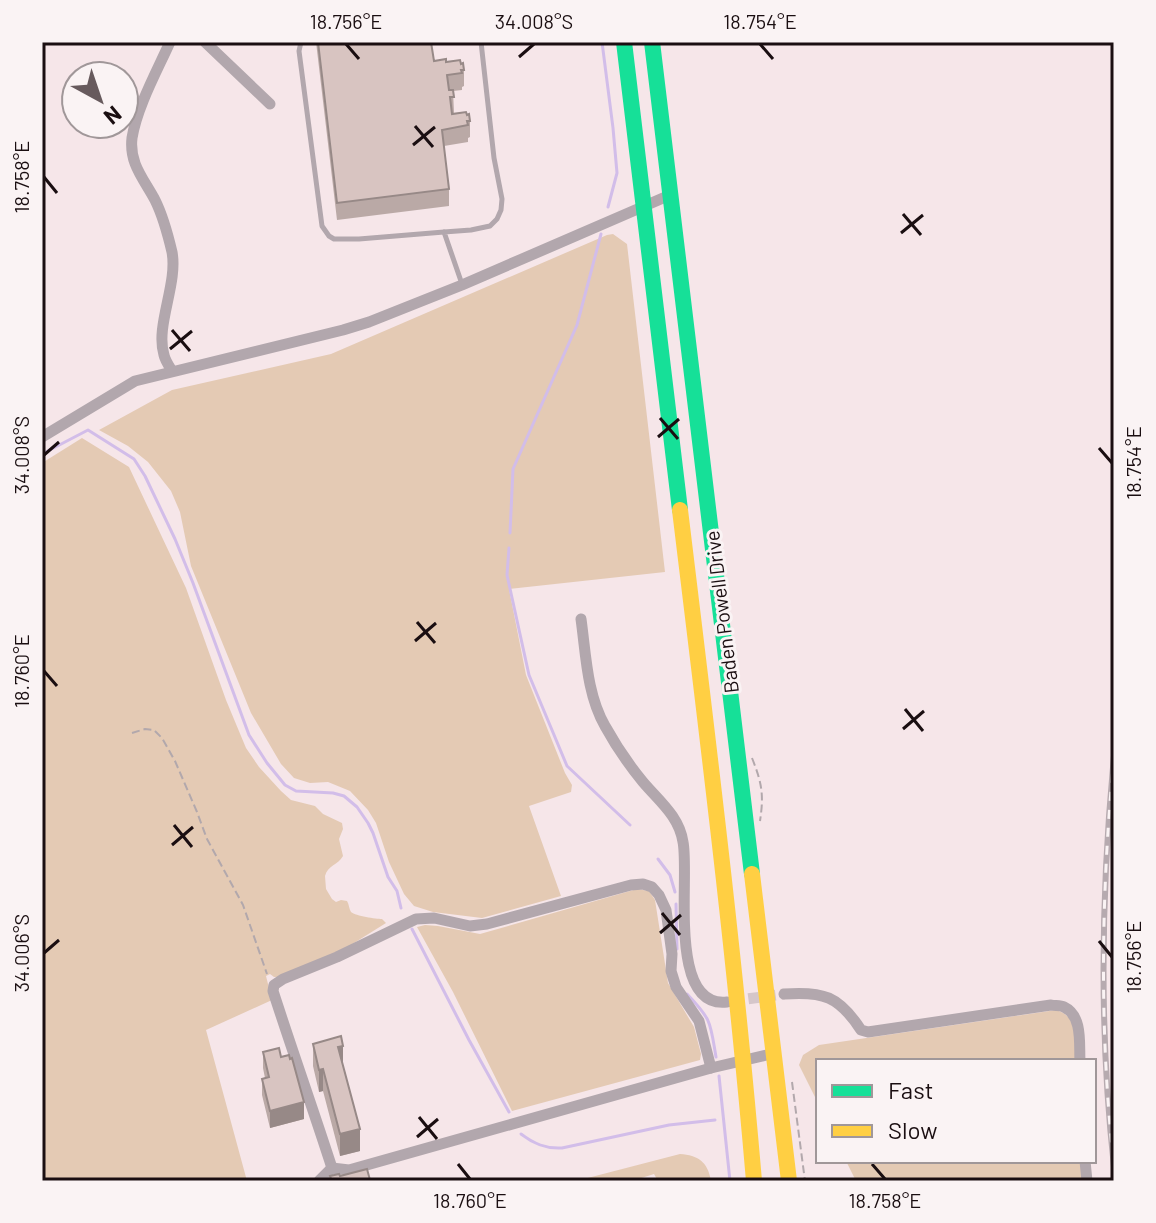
<svg xmlns="http://www.w3.org/2000/svg" width="1156" height="1223" viewBox="0 0 1156 1223" font-family="Barlow,sans-serif">
	<rect width="100%" height="100%" fill="#f6e6e9"/>
	<g fill="#e4cab4">
		<path d="M613,234L627,244L665,572L509,589L526,675L565,773L572,785L571,792L529,806L561,896L482,918L433,912L414,906L404,894L389,862L376,823L368,810L350,791L328,782L310,783L294,778L281,764L251,713L191,566L180,512L171,491L148,462L128,446L99,430L172,390L331,354L607,235Z"/>
		<path d="M82,438L129,467L186,588L226,700L246,748L259,767L281,791L291,800L315,806L323,814L342,823L343,829L339,839L343,856C338,865 328,865 325,876L326,889L332,899L336,902L341,900L347,901C349,904 349,909 351,912C356,916 376,919 382,919L386,923L346,948L281,977H274L270,974L266,976L272,1000L206,1030L247,1181H42V463Z"/>
		<path d="M637,889L649,891L655,900L668,983L694,1027L701,1054L700,1060L512,1111L453,992L417,927L425,925L438,926L480,934Z"/>
		<path d="M1056,1010C1079,1016 1075,1041 1076,1061H818V1103L799,1065L803,1055L819,1045Z"/>
		<path d="M680,1154C698,1155 708,1162 711,1181H658L654,1174L632,1181H576Z"/>
		<path d="M846,1161H1081L1083,1181H856Z"/>
	</g>
	<g fill="none" stroke-linecap="round" stroke-linejoin="round">
		<g stroke="#d2bde9" stroke-width="3">
			<path d="M602,42L613,128L617,173L608,207"/>
			<path d="M42,454L88,430L134,459L145,476L175,539L193,583L249,735L267,763L285,785L296,791L333,793L344,796L357,807L368,823L373,833L388,877L397,891L401,908"/>
			<path d="M510,533L513,469L577,325L601,234"/>
			<path d="M509,548L507,575L529,675L567,766L630,825"/>
			<path d="M658,859L670,875L675,892"/>
			<path d="M676,904L677,949"/>
			<path d="M412,929L469,1040L509,1112"/>
			<path d="M687,994C712,1020 710,1022 716,1057"/>
			<path d="M719,1076L730,1181"/>
			<path d="M521,1134C534,1144 546,1149 562,1148L669,1125L715,1120"/>
		</g>
		<path stroke="#d5c6c9" stroke-width="11" stroke-dasharray="11 5.5" stroke-linecap="butt" d="M732,1001L784,994"/>
		<g stroke="#b2a8ac" stroke-width="2" stroke-dasharray="8 4" stroke-linecap="butt">
			<path d="M132,733L145,729L154,730L162,738L175,761L197,812L207,839L243,905L267,974"/>
			<path d="M752,758C762,783 764,795 760,821"/>
			<path d="M792,1082L805,1181"/>
		</g>
		<g stroke="#b2a7ad" stroke-width="5">
			<path d="M301,42L299,51L322,226L329,236L334,239H359L444,232"/>
			<path d="M462,284L444,232L471,230L490,226L497,219L501,210L502,199L494,158L481,42"/>
		</g>
		<g stroke="#b2a7ad" stroke-width="11">
			<path d="M170,42C157,71 137,107 132,138C129,164 144,179 155,200C163,216 168,235 172,252C178,284 155,326 164,355C165,360 169,366 172,371"/>
			<path d="M205,42L270,104"/>
			<path d="M42,437L135,381L343,330L369,322L462,285L670,195"/>
			<path d="M581,619C586,655 587,695 605,726C616,746 629,765 643,782C659,801 679,816 683,842C690,876 667,1009 727,1002"/>
			<path d="M784,994C823,991 839,996 861,1030L868,1032L1051,1005C1055,1006 1060,1005 1064,1007C1083,1016 1079,1044 1080,1061"/>
			<path d="M1085,1161L1087,1181"/>
			<path d="M332,1168C313,1109 292,1050 273,991L274,985L283,979L337,957L416,919L434,918L470,926L487,924L631,885L643,884L652,887L659,895L666,910L672,954L671,971L676,987L699,1021L711,1068"/>
			<path d="M319,1181L332,1168L349,1170L711,1068L775,1053"/>
		</g>
		<g stroke="#16e098" stroke-width="16">
			<path d="M624,42L680,510"/>
			<path d="M652,42L752,874"/>
		</g>
		<g stroke="#ffcf43" stroke-width="16">
			<path d="M680,510C707,733 735,957 754,1181"/>
			<path d="M752,874L789,1181"/>
		</g>
		<g stroke="#b6aaaf" stroke-width="6">
			<path id="rail" d="M1114,756C1101,893 1099,1031 1114,1167"/>
		</g>
		<use href="#rail" stroke="#faf3f4" stroke-width="3" stroke-dasharray="9" stroke-linecap="butt"/>
	</g>
	<g fill="#baa9a6">
		<path d="M316,42H431L434,61L461,64L464,70V86L462,87V90L453,91L454,113L470,121V137L468,138V142L444,146L449,189V206L337,220Z"/>
		<path d="M313,1044L343,1065L360,1151L340,1156L323,1091L319,1092L313,1066Z"/>
		<path d="M263,1052L281,1057L304,1119L270,1128L262,1095V1079L265,1078L263,1068Z"/>
	</g>
	<g fill="#978987">
		<path d="M343,1046V1068L338,1047Z"/>
		<path d="M323,1069V1091L319,1092V1070Z"/>
		<path d="M304,1102V1119L270,1128V1111Z"/>
		<path d="M360,1129V1151L340,1156V1134Z"/>
	</g>
	<g fill="#d8c4c1" stroke="#978987" stroke-width="2">
		<path d="M318,42H431L434,61L446,59V62L460,60L461,64L463,63L464,70H461L462,73L447,75L449,90H453L454,97H450L452,114L466,112L467,115L469,114L470,121H467L468,125L442,130L449,189L337,203Z"/>
		<path d="M341,1036L343,1046L338,1047L360,1129L340,1134L323,1069L319,1070L313,1044Z"/>
		<path d="M279,1048L281,1057L289,1055L290,1059L292,1058L304,1102L270,1111L262,1079L269,1077L263,1052Z"/>
		<path d="M367,1169L370,1180L332,1181L330,1176L339,1174L340,1176Z"/>
	</g>
	<path fill="none" stroke="#1a0e11" stroke-width="3" d="M346,44L359,59M760,44L773,59M519,57L534,44M415,126L433,147M413,145L435,127M44,177L57,193M903,214L921,235M901,233L923,215M172,330L190,351M170,349L192,331M660,418L678,439M658,437L679,419M1099,448L1112,463M44,455L59,442M417,622L435,643M415,641L436,623M44,671L57,686M905,709L923,731M903,729L924,711M174,825L192,847M172,845L193,827M662,913L680,935M660,933L681,915M1099,941L1112,957M44,953L59,940M419,1117L437,1139M417,1137L438,1119M458,1164L470,1179M872,1164L885,1179"/>
	<g text-anchor="middle" dominant-baseline="central" stroke-width="6" stroke-linejoin="round" paint-order="stroke">
		<g font-size="20" fill="#1a0e11" stroke="#faf3f4">
			<text transform="translate(721 612) rotate(-97)">Baden Powell Drive</text>
		</g>
	</g>
	<rect width="1156" height="1223" fill="none" stroke="#faf3f4" stroke-width="88"/>
	<rect x="816" y="1059" width="280" height="104" fill="#faf3f4" stroke="#a09799" stroke-width="2"/>
	<rect x="832" y="1085" width="40" height="12" fill="#16e098" stroke="#a09799" stroke-width="2"/>
	<text x="888" y="1099" font-size="24" fill="#1a0e11">Fast</text>
	<rect x="832" y="1125" width="40" height="12" fill="#ffcf43" stroke="#a09799" stroke-width="2"/>
	<text x="888" y="1139" font-size="24" fill="#1a0e11">Slow</text>
	<g transform="translate(100 100) rotate(140)"><circle r="38" fill="#faf3f4" stroke="#a09799" stroke-width="2"/>
	<path d="M0-6L14 30L0 20L-14 30Z" fill="#675a5d"/>
	<text y="-12" font-size="22" font-weight="bold" text-anchor="middle" fill="#1a0e11">N</text>
	</g>
	<rect x="44" y="44" width="1068" height="1135" fill="none" stroke="#1a0e11" stroke-width="3"/>
	<g font-size="20" text-anchor="middle" fill="#1a0e11">
		<text x="346" y="29">18.756°E</text>
		<text x="534" y="29">34.008°S</text>
		<text x="760" y="29">18.754°E</text>
		<text transform="translate(22 177) rotate(-90)" y="7">18.758°E</text>
		<text transform="translate(22 455) rotate(-90)" y="7">34.008°S</text>
		<text transform="translate(1134 463) rotate(-90)" y="7">18.754°E</text>
		<text transform="translate(22 671) rotate(-90)" y="7">18.760°E</text>
		<text transform="translate(22 953) rotate(-90)" y="7">34.006°S</text>
		<text transform="translate(1134 957) rotate(-90)" y="7">18.756°E</text>
		<text x="470" y="1208">18.760°E</text>
		<text x="885" y="1208">18.758°E</text>
	</g>
</svg>
